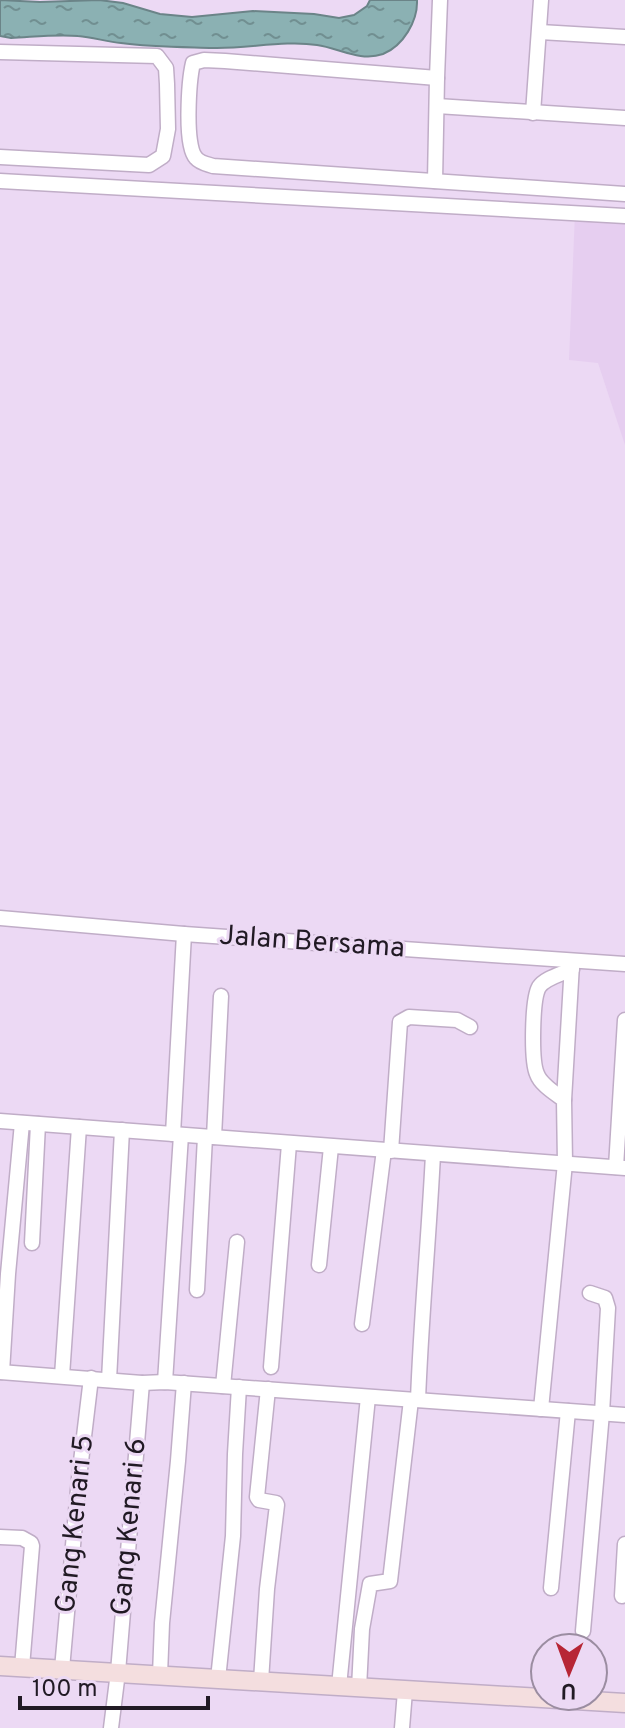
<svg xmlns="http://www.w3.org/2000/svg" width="625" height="1728" viewBox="0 0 625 1728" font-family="Overpass,sans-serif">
	<defs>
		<pattern id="water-ripples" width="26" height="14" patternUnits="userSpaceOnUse" patternTransform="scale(2)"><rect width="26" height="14" fill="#8bb1b3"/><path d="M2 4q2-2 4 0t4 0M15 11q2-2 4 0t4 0" fill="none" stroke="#718f91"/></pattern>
	</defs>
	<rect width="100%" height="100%" fill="#ecd9f4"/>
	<path fill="#e6cef0" d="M575,212L625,216V445L598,363L569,360Z"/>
	<path fill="url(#water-ripples)" stroke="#6b8488" stroke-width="2" d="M0,0L40,2L99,0L123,3L160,14L192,17L253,11L314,14L339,18L354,15L367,6L370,0H417C418,21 403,46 383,54C360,62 339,48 317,45C285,40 246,49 213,48C182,47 151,47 121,43C107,42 93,37 78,36C56,34 33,37 11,38L0,36Z"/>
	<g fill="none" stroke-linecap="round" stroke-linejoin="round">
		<g stroke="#c0adc7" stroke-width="17">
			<g id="street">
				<path d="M540,32L625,37"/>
				<path d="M0,52L157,56L166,68L167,84L168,129L163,156L149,165L0,157"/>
				<path d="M437,78L225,61L204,60L193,63C189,80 184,146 196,158C200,163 207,164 213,166L625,194"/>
				<path d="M437,106L625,118"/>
				<path d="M533,113L541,0"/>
				<path d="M0,181L625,216"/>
				<path d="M435,181L437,78L440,0"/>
				<path d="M0,918L184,934L625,964"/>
				<path d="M564,1100L572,964"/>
				<path d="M0,1121L625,1168"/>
				<path d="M173,1134L184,934"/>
				<path d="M214,1137L221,996"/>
				<path d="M391,1151L400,1022L409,1017L457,1020L470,1027"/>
				<path d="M616,1167L625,1020"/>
				<path d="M32,1243L38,1124"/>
				<path d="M319,1265L331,1147"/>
				<path d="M197,1290L205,1137"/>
				<path d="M362,1324L384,1150"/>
				<path d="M271,1367L289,1144"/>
				<path d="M0,1372L142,1383L165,1382L625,1415"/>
				<path d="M2,1372L8,1274L22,1123"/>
				<path d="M62,1376L79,1127"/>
				<path d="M109,1380L122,1130"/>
				<path d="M165,1382L181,1135"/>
				<path d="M223,1386L237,1242"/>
				<path d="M418,1400C421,1318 429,1236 433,1154"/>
				<path d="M541,1409L565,1163L564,1100C555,1093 541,1085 537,1074C531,1061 532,999 539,987C545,978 562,974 572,969"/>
				<path d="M0,1537L22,1538L31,1543L32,1546L22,1667"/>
				<path d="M551,1588L568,1411"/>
				<path d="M622,1596L625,1544"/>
				<path d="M583,1631L602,1413L608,1308L605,1298L590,1293"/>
				<path d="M62,1669L79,1478L91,1378"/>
				<path d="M160,1675L162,1623L178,1461L184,1383"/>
				<path d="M218,1679L233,1536L235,1454L239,1387"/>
				<path d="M261,1681L267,1589L277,1505L276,1503L259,1500L257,1497L268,1389"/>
				<path d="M339,1686L368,1397"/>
				<path d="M359,1688L362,1629L370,1584L390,1581L411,1400"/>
				<path d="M111,1728L118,1672L142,1383"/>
				<path d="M402,1728L405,1691"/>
			</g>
		</g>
		<g stroke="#c0adc7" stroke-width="21">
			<path id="secondary" d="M0,1666L625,1703"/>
		</g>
		<use href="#street" stroke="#fff" stroke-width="14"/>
		<use href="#secondary" stroke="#f4dedf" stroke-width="18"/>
	</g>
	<g text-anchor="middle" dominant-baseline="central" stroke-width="6" stroke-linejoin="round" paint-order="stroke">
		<g font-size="28" fill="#211a24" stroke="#ecd9f4">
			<text transform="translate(312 943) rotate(4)">Jalan Bersama</text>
			<text transform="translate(76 1524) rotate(-84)">Gang Kenari 5</text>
			<text transform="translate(130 1527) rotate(-85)">Gang Kenari 6</text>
		</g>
	</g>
	<g transform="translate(569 1672) rotate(181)"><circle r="38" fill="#ecd9f4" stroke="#9b8da1" stroke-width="2"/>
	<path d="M0-6L14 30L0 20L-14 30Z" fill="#b72635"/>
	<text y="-12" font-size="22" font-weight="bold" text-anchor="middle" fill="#211a24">U</text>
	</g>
	<path d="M20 1696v12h188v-12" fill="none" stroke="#211a24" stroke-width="4"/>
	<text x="32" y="1696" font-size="24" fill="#211a24" stroke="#ecd9f4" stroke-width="6" paint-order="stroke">100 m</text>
</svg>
